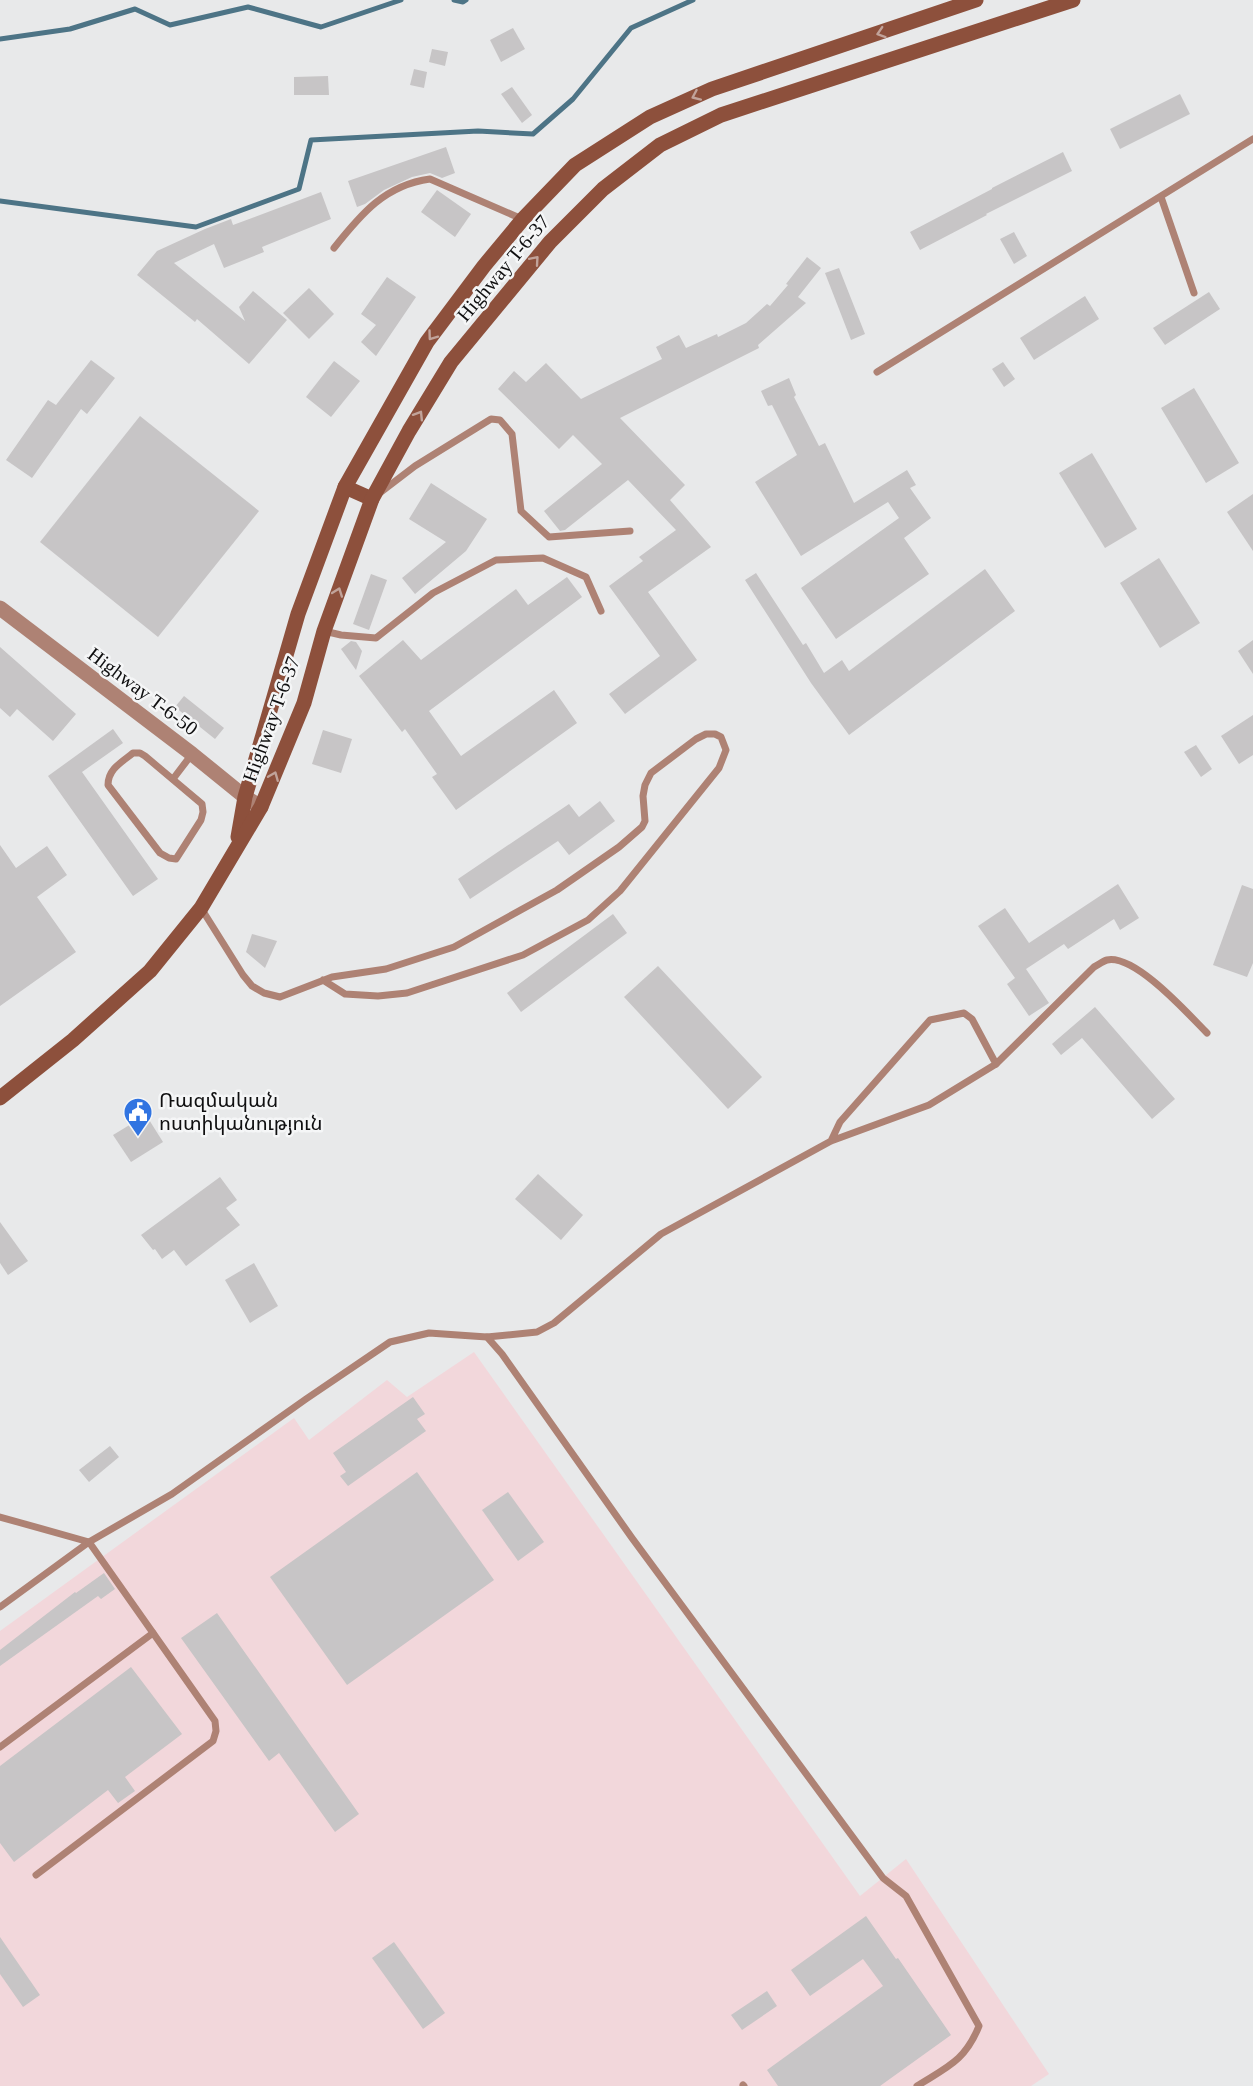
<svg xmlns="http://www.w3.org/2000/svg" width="1253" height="2086" viewBox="0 0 1253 2086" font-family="'Times New Roman','Noto Sans Armenian',serif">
	<rect width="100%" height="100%" fill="#e8e9ea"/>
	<path fill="#f2d7db" d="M474,1352L860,1896L906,1859L1049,2074L1031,2086H0V1631L294,1418L309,1440L387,1380L407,1397Z"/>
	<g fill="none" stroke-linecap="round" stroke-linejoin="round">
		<g stroke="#4d7486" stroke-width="5">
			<path d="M454,0L463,2L466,0"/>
			<path d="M0,39L70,29L135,9L170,25L248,7L321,27L401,0"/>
			<path d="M0,201L196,227L299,189L311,140L478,131L533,134L573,99L631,28L693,0"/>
		</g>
	</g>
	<g fill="#c7c5c6">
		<path d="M513,28L525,49L501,62L490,40Z"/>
		<path d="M432,49L448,52L445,66L429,62Z"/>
		<path d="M414,69L427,72L424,88L410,85Z"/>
		<path d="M328,76L329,95H294V77Z"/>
		<path d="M512,87L532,115L522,123L501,94Z"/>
		<path d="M1180,94L1190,114L1120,149L1110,129Z"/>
		<path d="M446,147L455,173L442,178L430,173L412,177L384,190L365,204L357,207L348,181Z"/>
		<path d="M1063,152L1072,171L986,214L987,215L920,250L910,232L992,189V188Z"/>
		<path d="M437,190L471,214L455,237L421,212Z"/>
		<path d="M321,192L331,219L262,247L264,252L224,268L214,244L174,263L245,321L239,307L253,291L287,320L249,364L197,319L195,322L137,275L157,251L205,229L231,219L233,225Z"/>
		<path d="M1014,232L1027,256L1014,264L1000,239Z"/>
		<path d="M807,257L821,268L798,297L806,303L758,345L759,348L620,418L685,485L670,500L711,547L648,592L697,660L625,714L609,694L660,656L609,586L643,561L639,557L676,530L628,480L565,530L560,531L544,511L602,464L573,435L559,449L498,389L514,371L526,382L546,363L581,399L662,359L656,347L679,335L686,348L717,334L718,337L746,323L767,304L770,306L788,285L786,284Z"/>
		<path d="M839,268L865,334L851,340L825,273Z"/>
		<path d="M387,277L416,297L376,356L361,342L376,325L361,314Z"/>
		<path d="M309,288L334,314L309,339L283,313Z"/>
		<path d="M1209,292L1220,309L1165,345L1153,328Z"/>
		<path d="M1085,296L1099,319L1034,360L1020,338Z"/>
		<path d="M91,360L115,378L87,414L81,409L32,478L6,460L48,400L56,405Z"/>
		<path d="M334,361L360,381L331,417L306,397Z"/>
		<path d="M1003,362L1015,379L1004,387L992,369Z"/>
		<path d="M789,378L796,395L794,397L819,446L825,443L854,503L907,470L916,485L910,488L931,518L904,538L929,574L836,639L801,588L899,518L888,502L801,556L755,482L797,455L772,405L768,406L761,391Z"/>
		<path d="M1194,388L1239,463L1206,483L1161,408Z"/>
		<path d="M140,416L259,511L158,637L40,542Z"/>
		<path d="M1092,453L1137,529L1105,548L1059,473Z"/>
		<path d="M431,483L487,519L466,551L415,594L402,578L446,542L409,519Z"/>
		<path d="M1253,494V551L1227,512Z"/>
		<path d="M1159,558L1200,623L1160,648L1120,583Z"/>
		<path d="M985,569L1015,611L849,735L811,683L745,580L756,573L803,645L806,643L824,673L842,660L849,671Z"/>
		<path d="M371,574L387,580L369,630L353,624Z"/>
		<path d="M567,577L582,597L429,711L461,756L554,690L577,723L456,810L432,777L437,774L405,729L402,732L359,676L403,640L421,660L516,589L528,605Z"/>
		<path d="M1253,640V674L1238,651Z"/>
		<path d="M351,641L356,642L362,651L356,670L341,649Z"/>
		<path d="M0,647L76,714L53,741L17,709L10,717L0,708Z"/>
		<path d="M184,696L224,728L215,739L175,707Z"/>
		<path d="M1253,715V755L1239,764L1221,736Z"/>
		<path d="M113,729L123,743L82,772L158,879L133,896L48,776Z"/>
		<path d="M323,730L352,739L341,773L312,764Z"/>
		<path d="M1196,745L1212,769L1201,777L1184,752Z"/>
		<path d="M600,801L615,821L569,855L558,841L470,899L458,879L569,804L579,817Z"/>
		<path d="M0,845L16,868L47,846L67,875L37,897L76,952L0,1006Z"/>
		<path d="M1118,884L1139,918L1120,930L1114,919L1068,949L1064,944L1026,969L1049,1003L1029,1016L1007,984L1015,978L978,926L1005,908L1029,943Z"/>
		<path d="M1242,885L1253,889V963L1247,977L1213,965Z"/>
		<path d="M613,914L627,933L521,1012L507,993Z"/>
		<path d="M252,934L277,941L265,968L246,952Z"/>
		<path d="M658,966L762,1077L728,1109L624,997Z"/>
		<path d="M1095,1007L1175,1099L1152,1119L1082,1038L1061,1055L1052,1044Z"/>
		<path d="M146,1115L163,1142L131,1162L113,1135Z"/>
		<path d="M538,1174L583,1215L561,1240L515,1199Z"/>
		<path d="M220,1177L237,1200L226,1208L240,1225L186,1266L174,1250L162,1259L155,1249L153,1250L141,1235Z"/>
		<path d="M0,1222L28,1261L8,1275L0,1263Z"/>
		<path d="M254,1263L278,1306L250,1323L225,1280Z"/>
		<path d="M413,1397L425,1414L417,1419L426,1431L348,1486L340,1476L346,1472L333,1453Z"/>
		<path d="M110,1446L119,1457L89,1482L79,1470Z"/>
		<path d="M417,1472L494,1580L347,1685L270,1577Z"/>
		<path d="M508,1492L544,1542L518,1561L482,1510Z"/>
		<path d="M104,1573L115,1589L101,1599L98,1596L0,1666V1650L75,1592L76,1593Z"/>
		<path d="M217,1613L359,1814L335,1832L279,1753L269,1761L181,1638Z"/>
		<path d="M131,1667L182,1734L125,1777L135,1791L118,1803L108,1790L14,1862L0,1843V1766Z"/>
		<path d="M866,1916L896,1959L898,1958L951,2035L880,2086H778L767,2070L883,1986L863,1959L810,1996L791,1970Z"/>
		<path d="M0,1937L40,1995L23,2007L0,1974Z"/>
		<path d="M394,1942L445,2013L423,2029L372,1958Z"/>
		<path d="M767,1991L777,2006L742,2030L731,2015Z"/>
	</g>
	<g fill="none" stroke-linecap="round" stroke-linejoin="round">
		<g stroke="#ae8274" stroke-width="7">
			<path d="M1161,197L1194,293"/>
			<path d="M334,248C361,214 385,185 430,179L522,219"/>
			<path d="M877,372L1253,139"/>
			<path d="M381,492L415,466L491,419L500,420L512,434L521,511L549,537L630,531"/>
			<path d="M324,631L341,635L376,638L433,593L496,560L543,558L586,577L601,611"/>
			<path d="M133,753H140L145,756L202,804L203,812L201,820L176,859L169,858L160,853L108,785C108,769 122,762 133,753Z"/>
			<path d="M173,779L192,754"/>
			<path d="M201,908L243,975L252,986L264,993L280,997L332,977L386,969L454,947L557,890L619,847L642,827L645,821L643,796L645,785L651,773L696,739L706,734H715L721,737L726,750L719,768L620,891L588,920L523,955L407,993L378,996L345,994L323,980"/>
			<path d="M996,1064L1094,967C1098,965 1103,961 1107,960C1135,954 1188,1014 1207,1033"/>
			<path d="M487,1337L537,1332L554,1323L661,1234L831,1141L929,1105L996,1064L972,1019L964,1013L930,1020L840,1122L831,1141"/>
			<path d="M0,1517L89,1542L0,1607"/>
			<path d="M0,1747L153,1633"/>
			<path d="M36,1875L213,1741L216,1731L215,1721L89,1542L172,1494L306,1399L390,1342L429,1333L487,1337L502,1354L632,1538L883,1878L906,1896L979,2026C965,2061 947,2067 917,2086"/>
			<path d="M743,2085L744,2086"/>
		</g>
		<path stroke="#ae8274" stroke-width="15" d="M0,608L192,754L245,797L261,807"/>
		<g stroke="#8d503c" stroke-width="15">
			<path d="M345,487L372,499"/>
			<path d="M238,837L245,797L298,614L345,487L427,342L484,266L523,219L575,165L650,117L712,89L976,0"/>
			<path d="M0,1098L73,1040L150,971L201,908L261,807L304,703L324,631L372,499L409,431L451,362L550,242L603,189L660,145L721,115L1073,0"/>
		</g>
	</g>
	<defs><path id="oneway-chevron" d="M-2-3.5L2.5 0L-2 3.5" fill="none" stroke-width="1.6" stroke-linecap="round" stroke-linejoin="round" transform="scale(1.5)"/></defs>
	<g stroke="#c1a39a">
		<use href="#oneway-chevron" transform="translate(881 33) rotate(162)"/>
		<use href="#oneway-chevron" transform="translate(696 96) rotate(156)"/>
		<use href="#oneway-chevron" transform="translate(535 260) rotate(-49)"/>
		<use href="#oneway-chevron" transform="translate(432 336) rotate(126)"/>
		<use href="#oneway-chevron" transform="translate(419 415) rotate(-58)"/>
		<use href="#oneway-chevron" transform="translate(338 592) rotate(-70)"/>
		<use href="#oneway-chevron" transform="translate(274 776) rotate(-68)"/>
	</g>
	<defs>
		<g id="civic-pin" transform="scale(1.5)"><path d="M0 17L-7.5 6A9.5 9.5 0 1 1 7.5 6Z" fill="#3174e1" stroke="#f5f6f7"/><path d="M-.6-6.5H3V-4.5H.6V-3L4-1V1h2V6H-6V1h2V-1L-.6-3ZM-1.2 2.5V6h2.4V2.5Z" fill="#fff"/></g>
	</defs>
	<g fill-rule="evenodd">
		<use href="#civic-pin" x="138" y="1112"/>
	</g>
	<g text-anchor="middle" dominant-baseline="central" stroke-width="5" stroke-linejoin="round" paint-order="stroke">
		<g font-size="20" fill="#0f0f10" stroke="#f5f6f7">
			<text transform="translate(503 268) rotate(-50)">Highway T-6-37</text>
			<text transform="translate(143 691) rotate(37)">Highway T-6-50</text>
			<text transform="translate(271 719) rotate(-70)">Highway T-6-37</text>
		</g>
		<g font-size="20" fill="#0f0f10" stroke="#f5f6f7" text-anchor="start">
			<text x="159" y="1100">Ռազմական<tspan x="159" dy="23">ոստիկանություն</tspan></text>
		</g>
	</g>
</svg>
